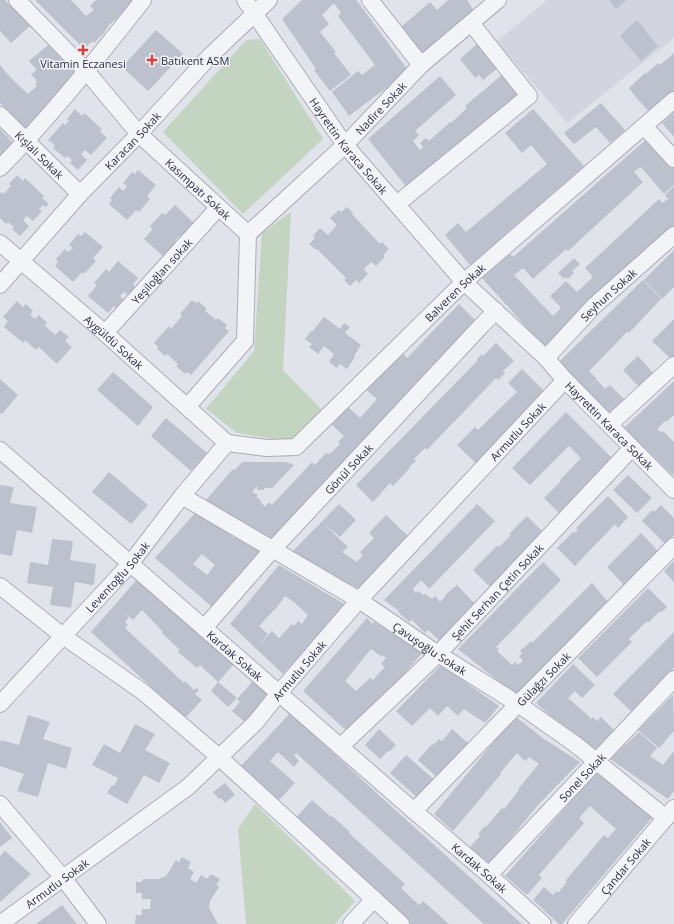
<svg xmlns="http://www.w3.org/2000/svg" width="674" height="924" viewBox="0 0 674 924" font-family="'Open Sans',sans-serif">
	<rect width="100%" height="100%" fill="#e0e3ea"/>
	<path fill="#d2d5df" d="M547,0H674V38L567,123L497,41Z"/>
	<g fill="#c3d5c1">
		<path d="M260,39L323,139L243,214L163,132L246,40Z"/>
		<path d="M291,212L283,370L324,412L293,442L237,433L206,409L254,351L262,233Z"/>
		<path d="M255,804L355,901L335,924H246L238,829Z"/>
	</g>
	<g fill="#bdc1cd" fill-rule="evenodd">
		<path d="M0,0H5L30,26L11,43L0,31Z"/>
		<path d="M35,0H67L63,4L67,0H71L86,16L94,10L90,6L96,0H134L117,18L109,25L104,33L94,43L92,41L84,49Z"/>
		<path d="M302,0H356L364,10L407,69L386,88L349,116L332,92L358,71L362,75L375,65L338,16L341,13L334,3L322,15L329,24L320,32L336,52L334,53L351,75L330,91L314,70L316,69L282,19Z"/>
		<path d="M448,0H467L474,11L420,57L400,28L430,2L437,10Z"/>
		<path d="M609,0H627L616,9Z"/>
		<path d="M637,20L658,46L641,61L620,36Z"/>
		<path d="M156,30L183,54L148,91L122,67Z"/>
		<path d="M478,43L498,68L483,80L479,75L475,78L460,59Z"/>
		<path d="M48,45L78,76L27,131L0,103V65L10,77L28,94L37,86L35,84L37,81L31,74L37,70L29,61Z"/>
		<path d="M674,53V92L650,113L635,96L629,88L645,73L646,74L658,63L660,65Z"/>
		<path d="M503,74L521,96L409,190L368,139L440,76L456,95L415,131L419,135L413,141L420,150L423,147L420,143L426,138L429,141L450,122L451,123L467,108L465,106Z"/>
		<path d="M601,103L625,130L610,143L596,127L574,144L564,133Z"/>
		<path d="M75,109L82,116L84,113L102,129L100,131L107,138L91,155L85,150L81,154L87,160L78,170L70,163L72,160L67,156L65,158L53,148L55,145L48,140L63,123L65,125L69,121L67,119Z"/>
		<path d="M533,109L584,166L470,265L445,235L458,223L466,232L547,164L531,145L522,153L505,133Z"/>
		<path d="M674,113V137L662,123Z"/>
		<path d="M0,129L15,145L0,162Z"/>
		<path d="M650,136L674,167V185L664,194L641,167L634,172L643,182L568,251L566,249L533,279L523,268L514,275L553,316L561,308L550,296L566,281L577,292L593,277L585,268L659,199L662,203L668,199L665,195L674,186V227L545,348L482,278L510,254L513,257Z"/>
		<path d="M138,170L156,185L147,196L150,199L139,212L136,210L127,220L109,204L112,200L110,198L119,187L123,191L127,186L123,183L132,172L135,174Z"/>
		<path d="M17,175L23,181L25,178L44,196L42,198L49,204L45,207L43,205L39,209L42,211L33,221L27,216L23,220L29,226L20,236L12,229L14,227L8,222L6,224L0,218V194L2,192L4,194L11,186L9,184Z"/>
		<path d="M175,205L194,223L184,240L179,236L175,241L179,245L164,257L144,239L153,229L150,226L162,213L165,215Z"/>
		<path d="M347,207L353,213L352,214L380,244L382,242L389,249L383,255L385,257L376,266L371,262L364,269L368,274L359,283L356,280L350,286L344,280L346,278L317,249L316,250L309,244L315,238L313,236L320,228L328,235L337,225L330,218L339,210L341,212Z"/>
		<path d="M85,232L103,247L93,258L96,261L84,274L82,272L73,282L55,266L58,262L56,259L65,249L68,252L73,248L69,245L78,234L81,236Z"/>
		<path d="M674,250V287L662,299L644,280Z"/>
		<path d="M574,258L580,264L572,271L574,273L568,279L566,277L564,279L558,273Z"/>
		<path d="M118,261L138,278L133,284L135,287L128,295L124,292L120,296L124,300L117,309L114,306L108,313L88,296L97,285L94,283L106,269L109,272Z"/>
		<path d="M643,280L661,299L629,333L627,332L589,371L597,379L588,388L597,380L605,389L610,385L627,402L611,416L559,362Z"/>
		<path d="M192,300L196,303L198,301L207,309L205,311L216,320L218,318L227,325L225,328L229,331L191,375L187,372L185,374L176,366L178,364L167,354L165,356L157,349L158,347L154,343L169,326L171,329L182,316L180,314Z"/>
		<path d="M17,301L23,307L26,304L33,311L30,315L35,319L39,315L47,323L45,326L55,335L60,330L69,337L65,341L72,347L57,364L39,347L36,350L25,340L23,343L4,327L8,321L3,317Z"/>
		<path d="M459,304L480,325L276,542L241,520L205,501L233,469L235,470L242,462H286L294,465L272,488H264V490H257V486L252,492L258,495L256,497L261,500L260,501L265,507L269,502L272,505L312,462L315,465L326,453L330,454L340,444L338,442L344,436L332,425L348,407L360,418L377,399L365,389L401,351L407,358Z"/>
		<path d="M324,317L340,329L344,323L350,327L345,333L361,345L354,356L355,357L347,369L340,364L337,368L329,362L334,354L324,346L318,354L309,347L312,344L305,339L311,331L312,332Z"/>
		<path d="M674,319V357L671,359L652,341Z"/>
		<path d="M496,343L514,361L503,371L505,373L498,380L496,378L427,450L425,448L414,459L416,461L409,467L410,468L393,486L390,483L373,502L356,485L478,360L477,359L482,354L483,356Z"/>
		<path d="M638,356L655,375L640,388L623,370Z"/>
		<path d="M522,369L548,395L479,466L457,445L475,427L478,430L517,392L508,383Z"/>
		<path d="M113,372L153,407L138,426L97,390Z"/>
		<path d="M0,379L18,395L2,414L0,413Z"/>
		<path d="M674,381V415L666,422L665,421L657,429L662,433L663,431L674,442V476L624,428Z"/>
		<path d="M566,412L615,461L562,516L544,498L561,481L560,480L581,458L569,446L530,485L512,468Z"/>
		<path d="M166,418L207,453L191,471L151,436Z"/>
		<path d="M109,472L148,505L131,524L92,492Z"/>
		<path d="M628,475L652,498L637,513L613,490Z"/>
		<path d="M0,485L14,487L10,503L37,507L32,533L17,530L12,556L0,554Z"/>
		<path d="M608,496L628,517L618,528L615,524L575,566L557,548L573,532L574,533L578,530L576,528Z"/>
		<path d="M339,504L356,520L340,537L324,524L348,547L342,552L357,562L363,555L360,552L374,538L369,533L386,515L410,538L360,589L336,578L292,552Z"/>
		<path d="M477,504L495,521L429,589L421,580L413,589L416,593L418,591L423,595L425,594L432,599L435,596L440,602L446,596L445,595L457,585L475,604L440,641L428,630L425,633L412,620L409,622L398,612L399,611L384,600Z"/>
		<path d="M661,505L674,518V535L665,544L642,521L652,510L654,512Z"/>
		<path d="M195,513L215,525L216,524L221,529L222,528L234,538L235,536L241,541L242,540L264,554L218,612L155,558ZM202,554L215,565L207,575L193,564Z"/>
		<path d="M527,516L545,534L491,588L473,570L498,545L499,547L511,535L509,534Z"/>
		<path d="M641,533L658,551L624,585L607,567Z"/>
		<path d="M52,539L72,541L73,543L70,560L96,564L94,584L92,585L75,582L71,608L51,605L50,604L53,587L27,583L30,563L31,562L48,565Z"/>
		<path d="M674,561V582L664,571Z"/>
		<path d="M543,562L561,580L496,647L499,649L497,651L512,665L515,662L518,665L523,661L519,656L522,653L520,651L531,641L532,643L592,583L608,602L518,697L458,649Z"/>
		<path d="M279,565L346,605L283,674L230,624ZM285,596L295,603L308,615L302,624L298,621L294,626L292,624L279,638L272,631L257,648L268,634L259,626L277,607Z"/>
		<path d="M139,577L235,663L218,682L200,665L197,668L178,652L180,650L162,633L163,632L142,610L133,620L120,608L129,617L125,622L128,625L125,628L184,683L185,681L194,690L196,688L199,690L195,694L202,700L185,718L91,632Z"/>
		<path d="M648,588L667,607L661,613L660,611L648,623L647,621L629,639L632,642L597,677L578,658Z"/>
		<path d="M367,618L372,624L374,622L422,653L399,680L350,734L303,691ZM371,649L381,656L382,655L386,658L381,664L385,667L373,680L370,678L356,691L345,681Z"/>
		<path d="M674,632V668L632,712L613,694Z"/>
		<path d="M573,664L595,685L582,698L575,691L568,698L591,718L581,728L593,717L597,721L601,717L614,730L595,750L588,743L587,745L575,733L560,723L556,719L555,720L536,703Z"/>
		<path d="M441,665L499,706L485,723L464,709L458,716L447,706L438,716L430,708L412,726L396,711Z"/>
		<path d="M254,680L271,695L247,724L232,711L240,702L237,699Z"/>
		<path d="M218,682L237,698L228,707L211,691Z"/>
		<path d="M673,695L674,731L659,748L638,730L655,713L658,716L655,713Z"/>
		<path d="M290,713L382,798L522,924H484L296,753L294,755L299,761L294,767L278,752L270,761L295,783L277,802L240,767Z"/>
		<path d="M28,715L50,722L43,739L72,748L66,769L48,763L38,797L17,791L24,774L0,766V744L1,740L19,745Z"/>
		<path d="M515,716L544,739L580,762L537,806L490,864L470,847L480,836L478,834L485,826L486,827L502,808L504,809L519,790L518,789L539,764L529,757L525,761L517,753L500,773L501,774L453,831L434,814Z"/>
		<path d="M135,724L155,734L145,750L170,763L159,783L144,775L127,804L107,793L112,785L114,786L118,778L92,765L104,744L120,753Z"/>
		<path d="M379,729L396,745L389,752L388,751L380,759L365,745Z"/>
		<path d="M452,729L468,743L439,779L418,760L432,744L433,745L439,739L442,741Z"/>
		<path d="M639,732L657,748L650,756L663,765L674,751V791L668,799L610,759Z"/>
		<path d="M406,755L437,782L421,801L390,773Z"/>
		<path d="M596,773L656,813L562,924H559L533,900L544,887L553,895L556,891L558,893L567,882L566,880L604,835L608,838L616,829L590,806L579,818L584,823L539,875L542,878L527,895L505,876Z"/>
		<path d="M225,783L235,795L225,803L221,798L219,799L213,792Z"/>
		<path d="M312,800L331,817L332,816L350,832L349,833L405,884L401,888L419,905L423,901L449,924H410L295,819Z"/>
		<path d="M0,822L12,838L0,847Z"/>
		<path d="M5,851L31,874L0,902V856Z"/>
		<path d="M182,857L191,862L188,868L194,872L190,879L196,883L201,875L207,879L211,874L220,879L216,885L219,887L210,901L209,908L218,924H135L136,915H142V909H150L151,899H142V893H136V882H142L143,879H159L166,876L176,860L179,862Z"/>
		<path d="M62,905L77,924H36Z"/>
	</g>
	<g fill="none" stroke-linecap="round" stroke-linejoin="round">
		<g stroke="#a9acb8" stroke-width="18">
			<g id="minor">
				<path id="s1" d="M17,0L87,72L139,134L248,234L245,341L187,407"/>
				<path id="s2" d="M245,0L345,145L464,282L546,358L565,380L674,490"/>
				<path d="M370,0L421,65"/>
				<path id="s3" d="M0,115L80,194"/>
				<path d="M644,126L674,159"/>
				<path d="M0,168C52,115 98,58 143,0"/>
				<path d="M397,204L529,96L471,23"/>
				<path id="s4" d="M248,234L345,145L421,65L498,0"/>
				<path id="s5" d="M0,243L105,333L227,443"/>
				<path id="s6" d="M0,285L80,194L139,134L210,56L269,0"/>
				<path id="s7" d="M105,333L218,208"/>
				<path id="s8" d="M546,358L594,306L674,235"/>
				<path d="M610,424L674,365"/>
				<path id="s9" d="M227,443L267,448L296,447L464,282L674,100"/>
				<path id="s10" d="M0,450L414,811L489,875L543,924"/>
				<path id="s11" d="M182,496L359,600L438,654L518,704L575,744L666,818"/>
				<path d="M0,586L63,636L143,692L219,757L401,924"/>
				<path id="s12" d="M204,628L273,549L481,326L496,311"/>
				<path id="s13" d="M0,704L130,564L182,496L227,443"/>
				<path id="s14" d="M340,747L438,654L632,448"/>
				<path d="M0,804L64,879L98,924"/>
				<path id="s15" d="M414,811L518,704L674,546"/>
				<path id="s16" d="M489,875L674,679"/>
				<path id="s17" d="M0,924L188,787L256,722L279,693L359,600L565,380"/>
				<path d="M351,924L374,899"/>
				<path id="s18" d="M576,924L674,808"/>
			</g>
		</g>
		<use href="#minor" stroke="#f3f4f8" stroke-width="16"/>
	</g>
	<g fill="#d73d3e" stroke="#f0f2f7" stroke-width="1.5">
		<path d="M81 44h4v4h4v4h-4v4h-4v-4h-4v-4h4z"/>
		<path d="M150 54h4v4h4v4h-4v4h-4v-4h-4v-4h4z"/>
	</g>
	<g text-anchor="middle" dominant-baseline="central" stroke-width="3" stroke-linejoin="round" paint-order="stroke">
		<g font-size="11" fill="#282d43" stroke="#f0f2f7" text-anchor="start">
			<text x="161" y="60">Batıkent ASM</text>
			<text x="83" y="63" text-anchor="middle">Vitamin Eczanesi</text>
		</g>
		<g font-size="11" fill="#282d43" stroke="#f0f2f7">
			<text stroke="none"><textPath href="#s4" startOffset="183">Nadire Sokak</textPath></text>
			<text stroke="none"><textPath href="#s6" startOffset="196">Karacan Sokak</textPath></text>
			<text stroke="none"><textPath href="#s2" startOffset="179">Hayrettin Karaca Sokak</textPath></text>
			<text stroke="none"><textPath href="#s3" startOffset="56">Kışlalı Sokak</textPath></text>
			<text stroke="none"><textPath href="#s1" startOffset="262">Kasımpatı Sokak</textPath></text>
			<text stroke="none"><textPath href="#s7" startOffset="84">Yeşiloğlan sokak</textPath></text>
			<text stroke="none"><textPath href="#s9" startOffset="291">Balveren Sokak</textPath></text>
			<text stroke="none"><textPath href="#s8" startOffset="89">Seyhun Sokak</textPath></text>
			<text stroke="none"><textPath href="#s5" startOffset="151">Aygüldü Sokak</textPath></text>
			<text stroke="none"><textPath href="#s2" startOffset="562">Hayrettin Karaca Sokak</textPath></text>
			<text stroke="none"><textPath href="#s17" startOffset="718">Armutlu Sokak</textPath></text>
			<text stroke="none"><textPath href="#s12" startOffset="215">Gönül Sokak</textPath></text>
			<text stroke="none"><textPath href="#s13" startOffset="173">Leventoğlu Sokak</textPath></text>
			<text stroke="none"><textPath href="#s14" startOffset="221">Şehit Serhan Çetin Sokak</textPath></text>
			<text stroke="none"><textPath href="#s11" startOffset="291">Çavuşoğlu Sokak</textPath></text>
			<text stroke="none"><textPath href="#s10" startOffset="312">Kardak Sokak</textPath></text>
			<text stroke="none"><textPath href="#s17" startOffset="394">Armutlu Sokak</textPath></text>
			<text stroke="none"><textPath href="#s15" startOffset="185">Gülağzı Sokak</textPath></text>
			<text stroke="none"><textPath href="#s16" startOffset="135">Sonel Sokak</textPath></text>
			<text stroke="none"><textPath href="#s18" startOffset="76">Çandar Sokak</textPath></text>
			<text stroke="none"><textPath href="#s10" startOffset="636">Kardak Sokak</textPath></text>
			<text stroke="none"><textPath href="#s17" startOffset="70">Armutlu Sokak</textPath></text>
		</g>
	</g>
</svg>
